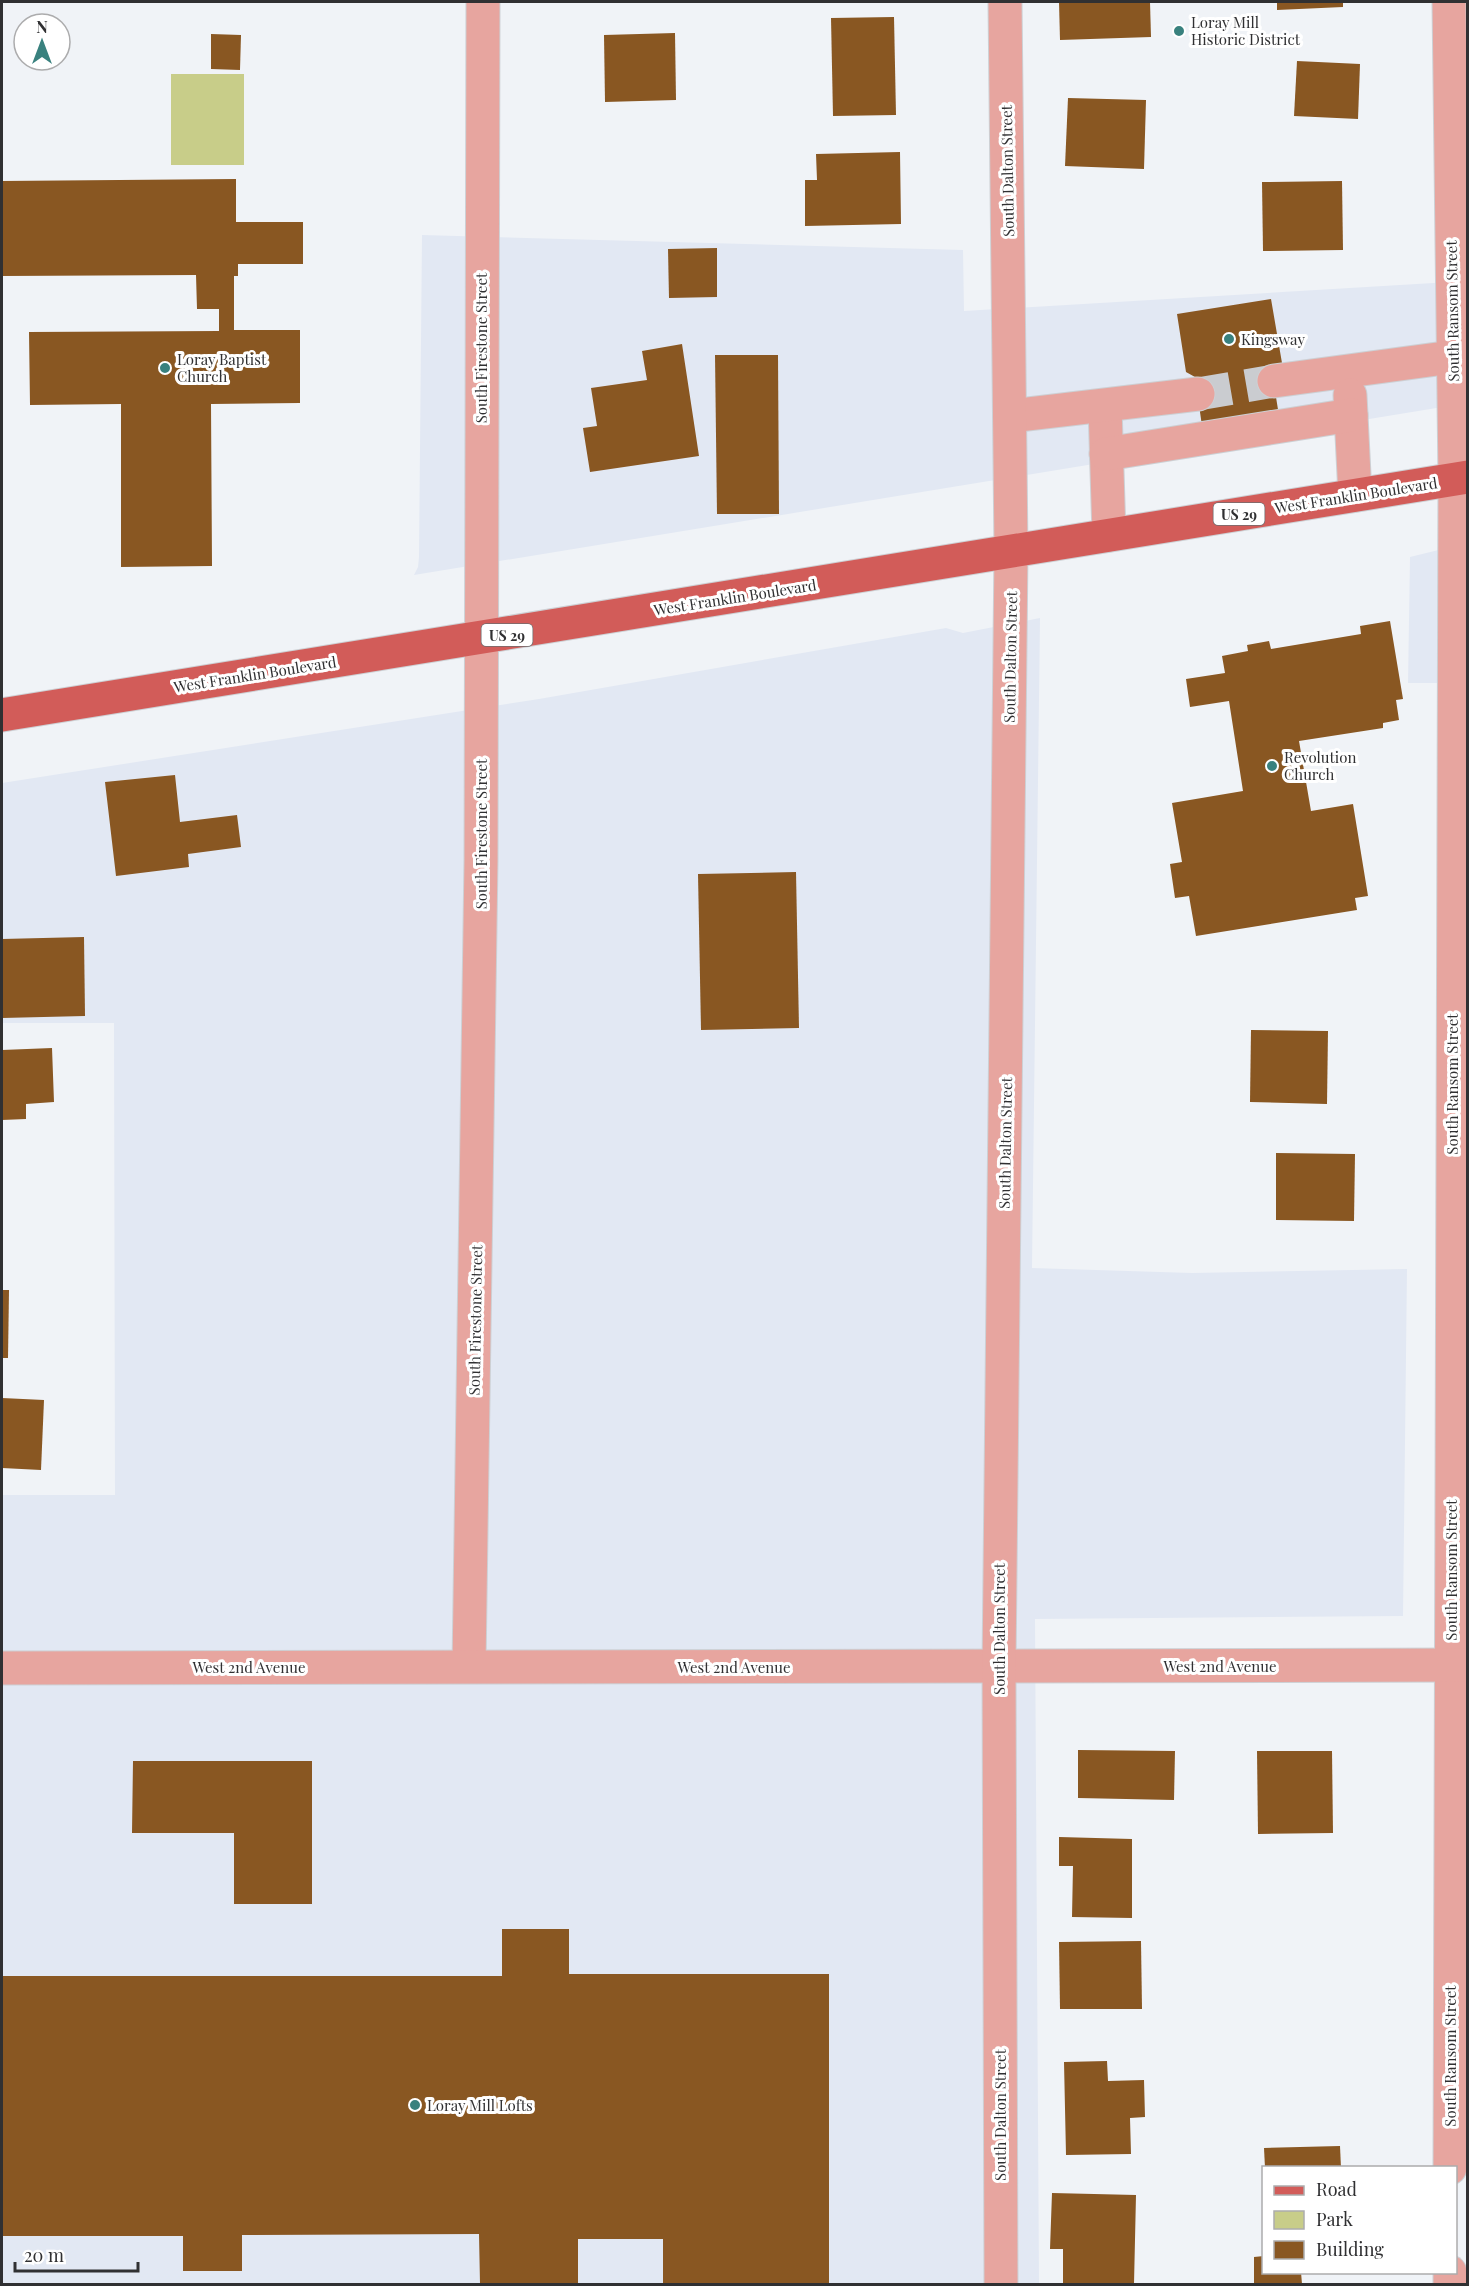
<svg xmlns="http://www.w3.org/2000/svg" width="1469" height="2286" viewBox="0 0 1469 2286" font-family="'Playfair Display',serif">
	<rect width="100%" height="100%" fill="#f0f3f7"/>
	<g fill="#e2e8f3">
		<path d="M422,235L963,250L964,311L1467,281V403L414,575L418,567L419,557Z"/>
		<path d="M1467,543V683H1408L1410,557Z"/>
		<path d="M1040,618L1032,1268L1192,1273L1407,1269L1403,1616L1035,1619L1039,2284H2V1495H115L114,1023H2V783L539,699L946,628L963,633Z"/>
	</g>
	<rect fill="#c8cd89" x="171" y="74" width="73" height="91"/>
	<g fill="#895722">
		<path d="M1059,2H1150L1151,37L1060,40Z"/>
		<path d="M1277,2H1343V7L1277,10Z"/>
		<path d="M894,17L896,115L833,116L831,18Z"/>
		<path d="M675,33L676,100L605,102L604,35Z"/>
		<path d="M211,34L241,35L240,70L211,69Z"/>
		<path d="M1297,61L1360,64L1358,119L1294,116Z"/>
		<path d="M1068,98L1146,100L1144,169L1065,166Z"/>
		<path d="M900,152L901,224L805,226V180H817L816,154Z"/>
		<path d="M236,179V222H303V264H238V276H234V330H300V403L211,404L212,566L121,567V404L30,405L29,332L219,331V309H197L196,275L2,276V181Z"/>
		<path d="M1342,181L1343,250L1263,251L1262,182Z"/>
		<path d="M717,248V297L669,298L668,249Z"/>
		<path d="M1271,299L1282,363L1271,366L1280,422L1203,433L1195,377L1186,372L1177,314Z"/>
		<path d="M682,344L699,456L590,472L583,428L597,426L591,388L647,380L642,351Z"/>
		<path d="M715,355H778L779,514H717Z"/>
		<path d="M1390,621L1403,699L1396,700L1399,720L1383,723V728L1299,741L1311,811L1353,804L1368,896L1355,898L1357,910L1196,936L1189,896L1175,898L1170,864L1182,862L1172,803L1243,791L1229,701L1190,707L1186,679L1225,673L1222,656L1248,651L1247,645L1269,641L1271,649L1361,634L1360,626Z"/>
		<path d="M175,775L180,822L237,815L241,847L188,854L189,867L116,876L105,782Z"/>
		<path d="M796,872L799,1028L701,1030L698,874Z"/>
		<path d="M84,937L85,1016L2,1018V939Z"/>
		<path d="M1251,1030L1328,1031L1327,1104L1250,1102Z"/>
		<path d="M52,1048L54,1102L26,1104V1119L2,1120V1050Z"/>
		<path d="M1276,1153L1355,1154L1354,1221L1276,1220Z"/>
		<path d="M2,1290H9L8,1358H2Z"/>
		<path d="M2,1398L44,1400L41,1470L2,1468Z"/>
		<path d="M1078,1750L1175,1751L1174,1800L1078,1798Z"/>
		<path d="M1257,1751H1332L1333,1833L1258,1834Z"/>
		<path d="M133,1761H312V1904H234V1833H132Z"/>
		<path d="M1059,1837L1132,1839V1918L1072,1917L1073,1866H1059Z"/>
		<path d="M502,1929H569V1974H829V2284H663V2239H578V2284H480L479,2234L242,2235V2271H183V2236H2V1976H502Z"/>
		<path d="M1141,1941L1142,2009H1060L1059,1942Z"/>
		<path d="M1107,2061L1108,2081L1144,2080L1145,2117L1130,2118L1131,2154L1066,2155L1064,2062Z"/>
		<path d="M1340,2146L1341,2168H1265L1264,2148Z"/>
		<path d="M1052,2193L1136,2195L1134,2284H1063V2249H1050Z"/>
		<path d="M1264,2256V2272H1301L1302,2284H1254V2257Z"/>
	</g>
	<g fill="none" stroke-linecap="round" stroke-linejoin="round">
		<path stroke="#caccd0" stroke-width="33" stroke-dasharray="33 16" stroke-linecap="butt" d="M1198,394L1274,381"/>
		<g stroke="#cdd0d4" stroke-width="35">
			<g id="minor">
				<path d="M1449,2L1455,479L1450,2168"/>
				<path d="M1274,381L1452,357"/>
				<path d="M1350,395L1355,495"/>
				<path d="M1105,407L1109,535"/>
				<path d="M1010,416L1198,394"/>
				<path d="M1106,454L1351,415"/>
				<path d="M469,1666L481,860L483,2"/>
				<path d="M2,1668L1468,1665"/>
				<path d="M1001,2284L999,1667L1011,551L1005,2"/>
				<path d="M1450,2284V2272"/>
			</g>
		</g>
		<g stroke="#cdd0d4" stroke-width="35">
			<path id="major" d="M2,715L1468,477"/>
		</g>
		<use href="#minor" stroke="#e7a59f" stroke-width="33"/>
		<use href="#major" stroke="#d25c59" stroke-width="33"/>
	</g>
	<g fill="#39817e" stroke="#fff" stroke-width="2">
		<circle cx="1179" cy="31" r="6"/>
		<circle cx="1229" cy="339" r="6"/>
		<circle cx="165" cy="368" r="6"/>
		<circle cx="1272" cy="766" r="6"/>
		<circle cx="415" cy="2105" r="6"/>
	</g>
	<g text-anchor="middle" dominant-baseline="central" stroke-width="6" stroke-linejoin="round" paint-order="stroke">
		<g fill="#fff" stroke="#6e6e70" stroke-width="1.5">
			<rect x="1213.5" y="503" width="51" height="22" rx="4.5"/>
			<rect x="481.5" y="624" width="51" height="22" rx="4.5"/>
		</g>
		<g font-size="14" font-weight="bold" fill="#303032">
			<text x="1239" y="514">US 29</text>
			<text x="507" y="635">US 29</text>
		</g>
		<g font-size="15" fill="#303032" stroke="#fff" text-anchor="start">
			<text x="1191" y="22">Loray Mill<tspan x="1191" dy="17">Historic District</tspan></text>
			<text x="1241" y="339">Kingsway</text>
			<text x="177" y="359">Loray Baptist<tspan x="177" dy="17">Church</tspan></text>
			<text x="1284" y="757">Revolution<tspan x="1284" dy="17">Church</tspan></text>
			<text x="427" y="2105">Loray Mill Lofts</text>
		</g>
		<g font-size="15" fill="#303032" stroke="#fff">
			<text transform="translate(1007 171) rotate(-91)">South Dalton Street</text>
			<text transform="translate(1452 311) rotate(-91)">South Ransom Street</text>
			<text transform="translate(481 348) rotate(-90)">South Firestone Street</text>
			<text transform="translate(1356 495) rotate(-9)">West Franklin Boulevard</text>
			<text transform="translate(735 597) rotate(-9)">West Franklin Boulevard</text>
			<text transform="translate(1010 657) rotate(-89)">South Dalton Street</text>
			<text transform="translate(255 674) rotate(-9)">West Franklin Boulevard</text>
			<text transform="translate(481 834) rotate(-90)">South Firestone Street</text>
			<text transform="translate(1452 1084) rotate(-90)">South Ransom Street</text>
			<text transform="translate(1005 1143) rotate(-89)">South Dalton Street</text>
			<text transform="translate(475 1320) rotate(-89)">South Firestone Street</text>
			<text transform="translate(1451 1570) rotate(-90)">South Ransom Street</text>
			<text transform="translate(999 1629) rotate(-90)">South Dalton Street</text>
			<text x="1220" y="1666">West 2nd Avenue</text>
			<text x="249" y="1667">West 2nd Avenue</text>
			<text x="734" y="1667">West 2nd Avenue</text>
			<text transform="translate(1450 2056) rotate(-90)">South Ransom Street</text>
			<text transform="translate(1000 2115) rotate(-90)">South Dalton Street</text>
		</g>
	</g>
	<rect width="1469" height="2286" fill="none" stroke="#303032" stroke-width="6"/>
	<rect x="1262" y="2166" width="195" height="108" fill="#ffffff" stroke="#acacad" stroke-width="1.5"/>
	<rect x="1274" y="2186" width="30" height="9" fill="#d25c59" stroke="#acacad" stroke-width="1.5"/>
	<text x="1316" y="2196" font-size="18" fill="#303032">Road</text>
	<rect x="1274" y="2211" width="30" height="18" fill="#c8cd89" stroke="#acacad" stroke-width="1.5"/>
	<text x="1316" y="2226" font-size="18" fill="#303032">Park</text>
	<rect x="1274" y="2241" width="30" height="18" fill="#895722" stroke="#acacad" stroke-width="1.5"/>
	<text x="1316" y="2256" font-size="18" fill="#303032">Building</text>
	<g transform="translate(42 42)"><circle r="28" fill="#ffffff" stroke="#acacad" stroke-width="1.5"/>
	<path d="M0-4.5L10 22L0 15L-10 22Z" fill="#39817e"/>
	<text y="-9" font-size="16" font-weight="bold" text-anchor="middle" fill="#303032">N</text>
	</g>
	<path d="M15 2262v9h123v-9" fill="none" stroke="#303032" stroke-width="3"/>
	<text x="24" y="2262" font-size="18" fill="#303032" stroke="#ffffff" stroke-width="4.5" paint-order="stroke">20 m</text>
</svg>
